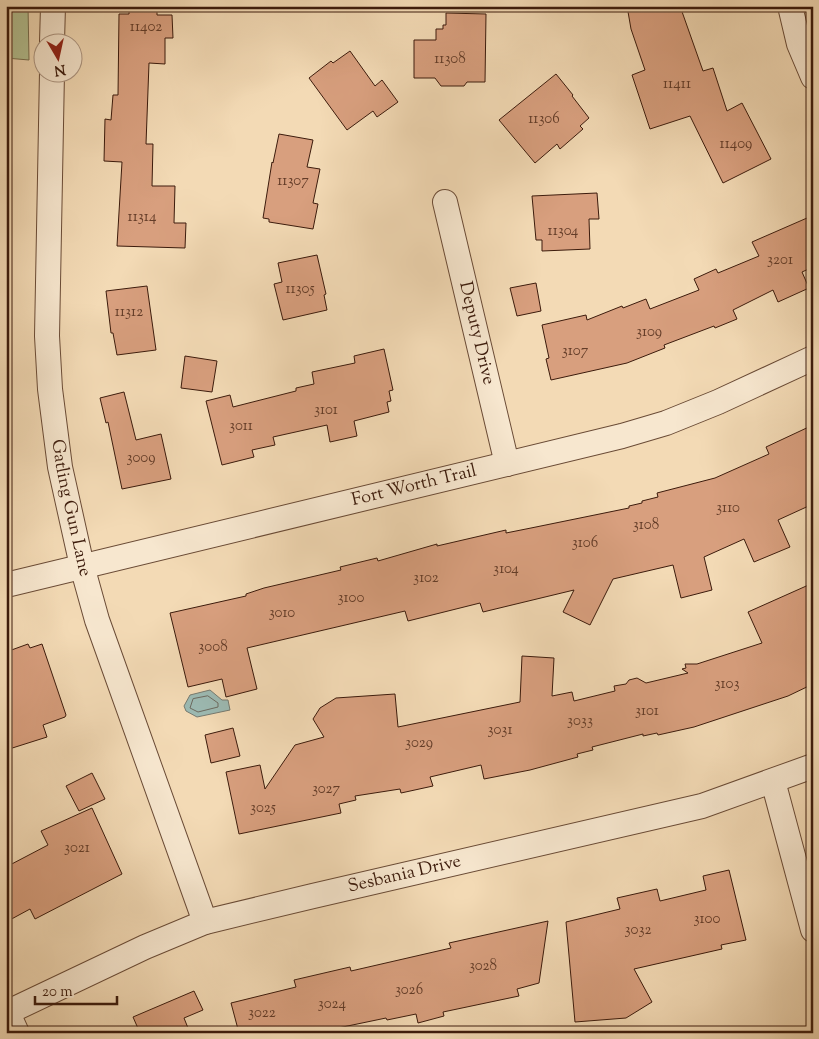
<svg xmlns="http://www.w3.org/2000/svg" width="819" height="1039" viewBox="0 0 819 1039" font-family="'Sorts Mill Goudy',serif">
	<rect width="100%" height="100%" fill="#f3dab5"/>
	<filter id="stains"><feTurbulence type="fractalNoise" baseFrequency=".004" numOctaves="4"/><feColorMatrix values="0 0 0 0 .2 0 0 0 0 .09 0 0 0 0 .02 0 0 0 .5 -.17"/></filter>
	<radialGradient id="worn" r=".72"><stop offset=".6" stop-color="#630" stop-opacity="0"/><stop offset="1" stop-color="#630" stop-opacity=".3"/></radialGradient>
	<path fill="#b4c192" stroke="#786e4f" d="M6,6H28L29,60L6,58Z"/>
	<path fill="#9cbab3" stroke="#767a70" d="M210,690L222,700H228L230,710L197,717L186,711L184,706L190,695Z"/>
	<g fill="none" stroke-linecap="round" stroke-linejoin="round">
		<path stroke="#6c6a60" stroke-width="1" d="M208,696L218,703V707L198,712L190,708L193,699Z"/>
	</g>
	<g fill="#d89f7e" stroke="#3c1b0c">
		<path d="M129,6H157V15H172L173,38H165V64L149,63L146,144H153L152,186H175L174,223H186L185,248L117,246L122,162L104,161L105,119L111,120L113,95H118L119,14H129Z"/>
		<path d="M627,6H680L703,71L713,68L727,111L742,103L771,159L723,183L690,116L650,129L632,75L645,70L631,29Z"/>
		<path d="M446,13L486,14L485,82H467L464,86H441L435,78H414V40H436V29H443V25H446Z"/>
		<path d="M350,51L375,86L382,80L398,102L377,117L373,111L347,130L309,78L331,61L333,63Z"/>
		<path d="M556,74L573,95L572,96L589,118L580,126L583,129L560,149L557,144L535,163L499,120Z"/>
		<path d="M279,134L313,140L307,167L320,169L313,203L318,204L313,229L269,222V219L263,218L272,162L273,163Z"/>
		<path d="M597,193L599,219H589L590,249L542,251V240H536L532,196Z"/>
		<path d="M807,218L813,232V267L802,272L809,288L778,302L773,290L733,310L737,319L715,328L714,326L664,345L665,348L627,363L551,380L546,359L549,358L542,325L586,315L587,320L622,306L623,308L646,299L650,309L699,290L694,279L716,269L718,273L759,256L752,242Z"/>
		<path d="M317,255L326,294L324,295L327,310L283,320L274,284L282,282L278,263Z"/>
		<path d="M536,283L541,311L517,316L510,288Z"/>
		<path d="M147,286L156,350L117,355L113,333H111L106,291Z"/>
		<path d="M384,349L393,390L389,391L391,401L387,402L389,412L354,421L357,436L330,442L327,425L273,437L275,445L252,450L254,457L222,465L206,401L230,395L233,407L296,391V388L314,384L312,372L355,363L354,356Z"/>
		<path d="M185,356L217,361L212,392L181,388Z"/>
		<path d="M124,392L136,440L161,434L171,479L122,489L108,422L106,423L100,398Z"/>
		<path d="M813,425V504L778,520L790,547L754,562L744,539L704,557L712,590L681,598L673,565L613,579L590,625L563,612L574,590L483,612L480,603L408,621L405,611L247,648L257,689L226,697L222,679L188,687L170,613L246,596V594L264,588L341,570L340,567L377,558L378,561L437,544V546L506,530V533L531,528L629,508V506L642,503V501L658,497L657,493L715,478L769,454L766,447Z"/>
		<path d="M813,583V684L788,696L694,727L658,735L657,733L643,736V734L592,747L593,750L577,754L578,757L530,770L484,779L481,765L430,777L433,786L401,793L400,789L355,796L356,800L339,804L341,813L239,834L226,772L260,765L265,789L295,745L324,737L313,719L320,708L336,698L395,694L398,727L520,702L522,656L554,658L552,696L572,692L574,701L615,691L614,686L626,684L629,680L637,678L646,683L688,673L682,669L686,668L685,664H697L762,643L748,612Z"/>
		<path d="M28,644L30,648L42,644L66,715L65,717L43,725L47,737L6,750V652Z"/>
		<path d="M233,728L240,756L211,763L205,735Z"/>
		<path d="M92,773L105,799L79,811L66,786Z"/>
		<path d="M92,808L122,874L35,919L30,909L6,922V867L48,845L41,831Z"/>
		<path d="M729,870L746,940L721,945L722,949L634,969L652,1002L626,1018L575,1022L566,922L620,909L617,898L657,889L660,901L706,890L703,876Z"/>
		<path d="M548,921L539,983L517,989L519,996L443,1012L444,1016L418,1023L416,1014L387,1020L386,1018L338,1028L339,1033H239L231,1003L296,987L294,980L350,967L351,971L451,948L449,943Z"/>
		<path d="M194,991L203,1010L184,1018L190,1033H140L133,1017Z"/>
	</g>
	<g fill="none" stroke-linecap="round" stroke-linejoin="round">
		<g stroke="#6a4b36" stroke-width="26">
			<g id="street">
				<path d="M790,6L799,44L813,77"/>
				<path d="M52,42L53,6"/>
				<path id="s1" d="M52,72L47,336L50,389L60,467L82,566L97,620L205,922"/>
				<path id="s2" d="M445,202L507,464"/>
				<path id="s3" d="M6,585L622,436L666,423L718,402L813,358"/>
				<path d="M773,781L813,930"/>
				<path id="s4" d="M6,1013L145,947L205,922L313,896L702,806L813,766"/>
				<path d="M8,1013L17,1033"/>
			</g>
		</g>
		<use href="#street" stroke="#f7e7cf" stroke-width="24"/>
	</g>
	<g text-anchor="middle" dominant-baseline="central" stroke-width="5" stroke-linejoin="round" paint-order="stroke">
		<g font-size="15" fill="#633c28">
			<text x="146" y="27">11402</text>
			<text x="450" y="59">11308</text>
			<text x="677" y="84">11411</text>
			<text x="544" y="119">11306</text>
			<text x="736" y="144">11409</text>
			<text x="293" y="181">11307</text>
			<text x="142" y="217">11314</text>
			<text x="563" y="231">11304</text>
			<text x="780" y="260">3201</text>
			<text x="300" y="289">11305</text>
			<text x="129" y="312">11312</text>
			<text x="649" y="332">3109</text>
			<text x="575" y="351">3107</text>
			<text x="326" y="410">3101</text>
			<text x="241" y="426">3011</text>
			<text x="141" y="458">3009</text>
			<text x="728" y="508">3110</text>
			<text x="646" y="525">3108</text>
			<text x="585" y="543">3106</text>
			<text x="506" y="569">3104</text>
			<text x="426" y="578">3102</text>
			<text x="351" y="598">3100</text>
			<text x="282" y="613">3010</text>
			<text x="213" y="647">3008</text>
			<text x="727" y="684">3103</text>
			<text x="647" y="711">3101</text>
			<text x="580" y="721">3033</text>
			<text x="500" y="730">3031</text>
			<text x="419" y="743">3029</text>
			<text x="326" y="789">3027</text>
			<text x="263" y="808">3025</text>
			<text x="77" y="848">3021</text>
			<text x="707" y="919">3100</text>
			<text x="638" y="930">3032</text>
			<text x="483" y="966">3028</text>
			<text x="409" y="990">3026</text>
			<text x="332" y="1004">3024</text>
			<text x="262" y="1013">3022</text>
		</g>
		<g font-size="18" fill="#3c1b0c" stroke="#f7e7cf">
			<text stroke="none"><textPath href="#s2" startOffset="135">Deputy Drive</textPath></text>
			<text stroke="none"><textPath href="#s3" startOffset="420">Fort Worth Trail</textPath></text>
			<text stroke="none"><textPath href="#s1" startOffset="438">Gatling Gun Lane</textPath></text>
			<text stroke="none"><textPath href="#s4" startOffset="424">Sesbania Drive</textPath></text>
		</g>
	</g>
	<rect width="819" height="1039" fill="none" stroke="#f3dab5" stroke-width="25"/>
	<rect x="8" y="8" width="804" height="1024" fill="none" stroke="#3c1b0c" stroke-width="2.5"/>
	<rect x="12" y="12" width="794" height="1014" fill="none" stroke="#3c1b0c"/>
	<g transform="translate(58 58) rotate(171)"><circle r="24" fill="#f7e7cf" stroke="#ac9581"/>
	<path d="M0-4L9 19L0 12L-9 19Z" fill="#8f2418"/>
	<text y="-8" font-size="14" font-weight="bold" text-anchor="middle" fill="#3c1b0c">N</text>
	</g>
	<path d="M35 996v8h82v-8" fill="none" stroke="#3c1b0c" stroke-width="2.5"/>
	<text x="42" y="996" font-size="15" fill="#3c1b0c" stroke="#f7e7cf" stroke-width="4" paint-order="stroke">20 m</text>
	<rect width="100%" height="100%" filter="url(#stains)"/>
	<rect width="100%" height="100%" fill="url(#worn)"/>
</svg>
